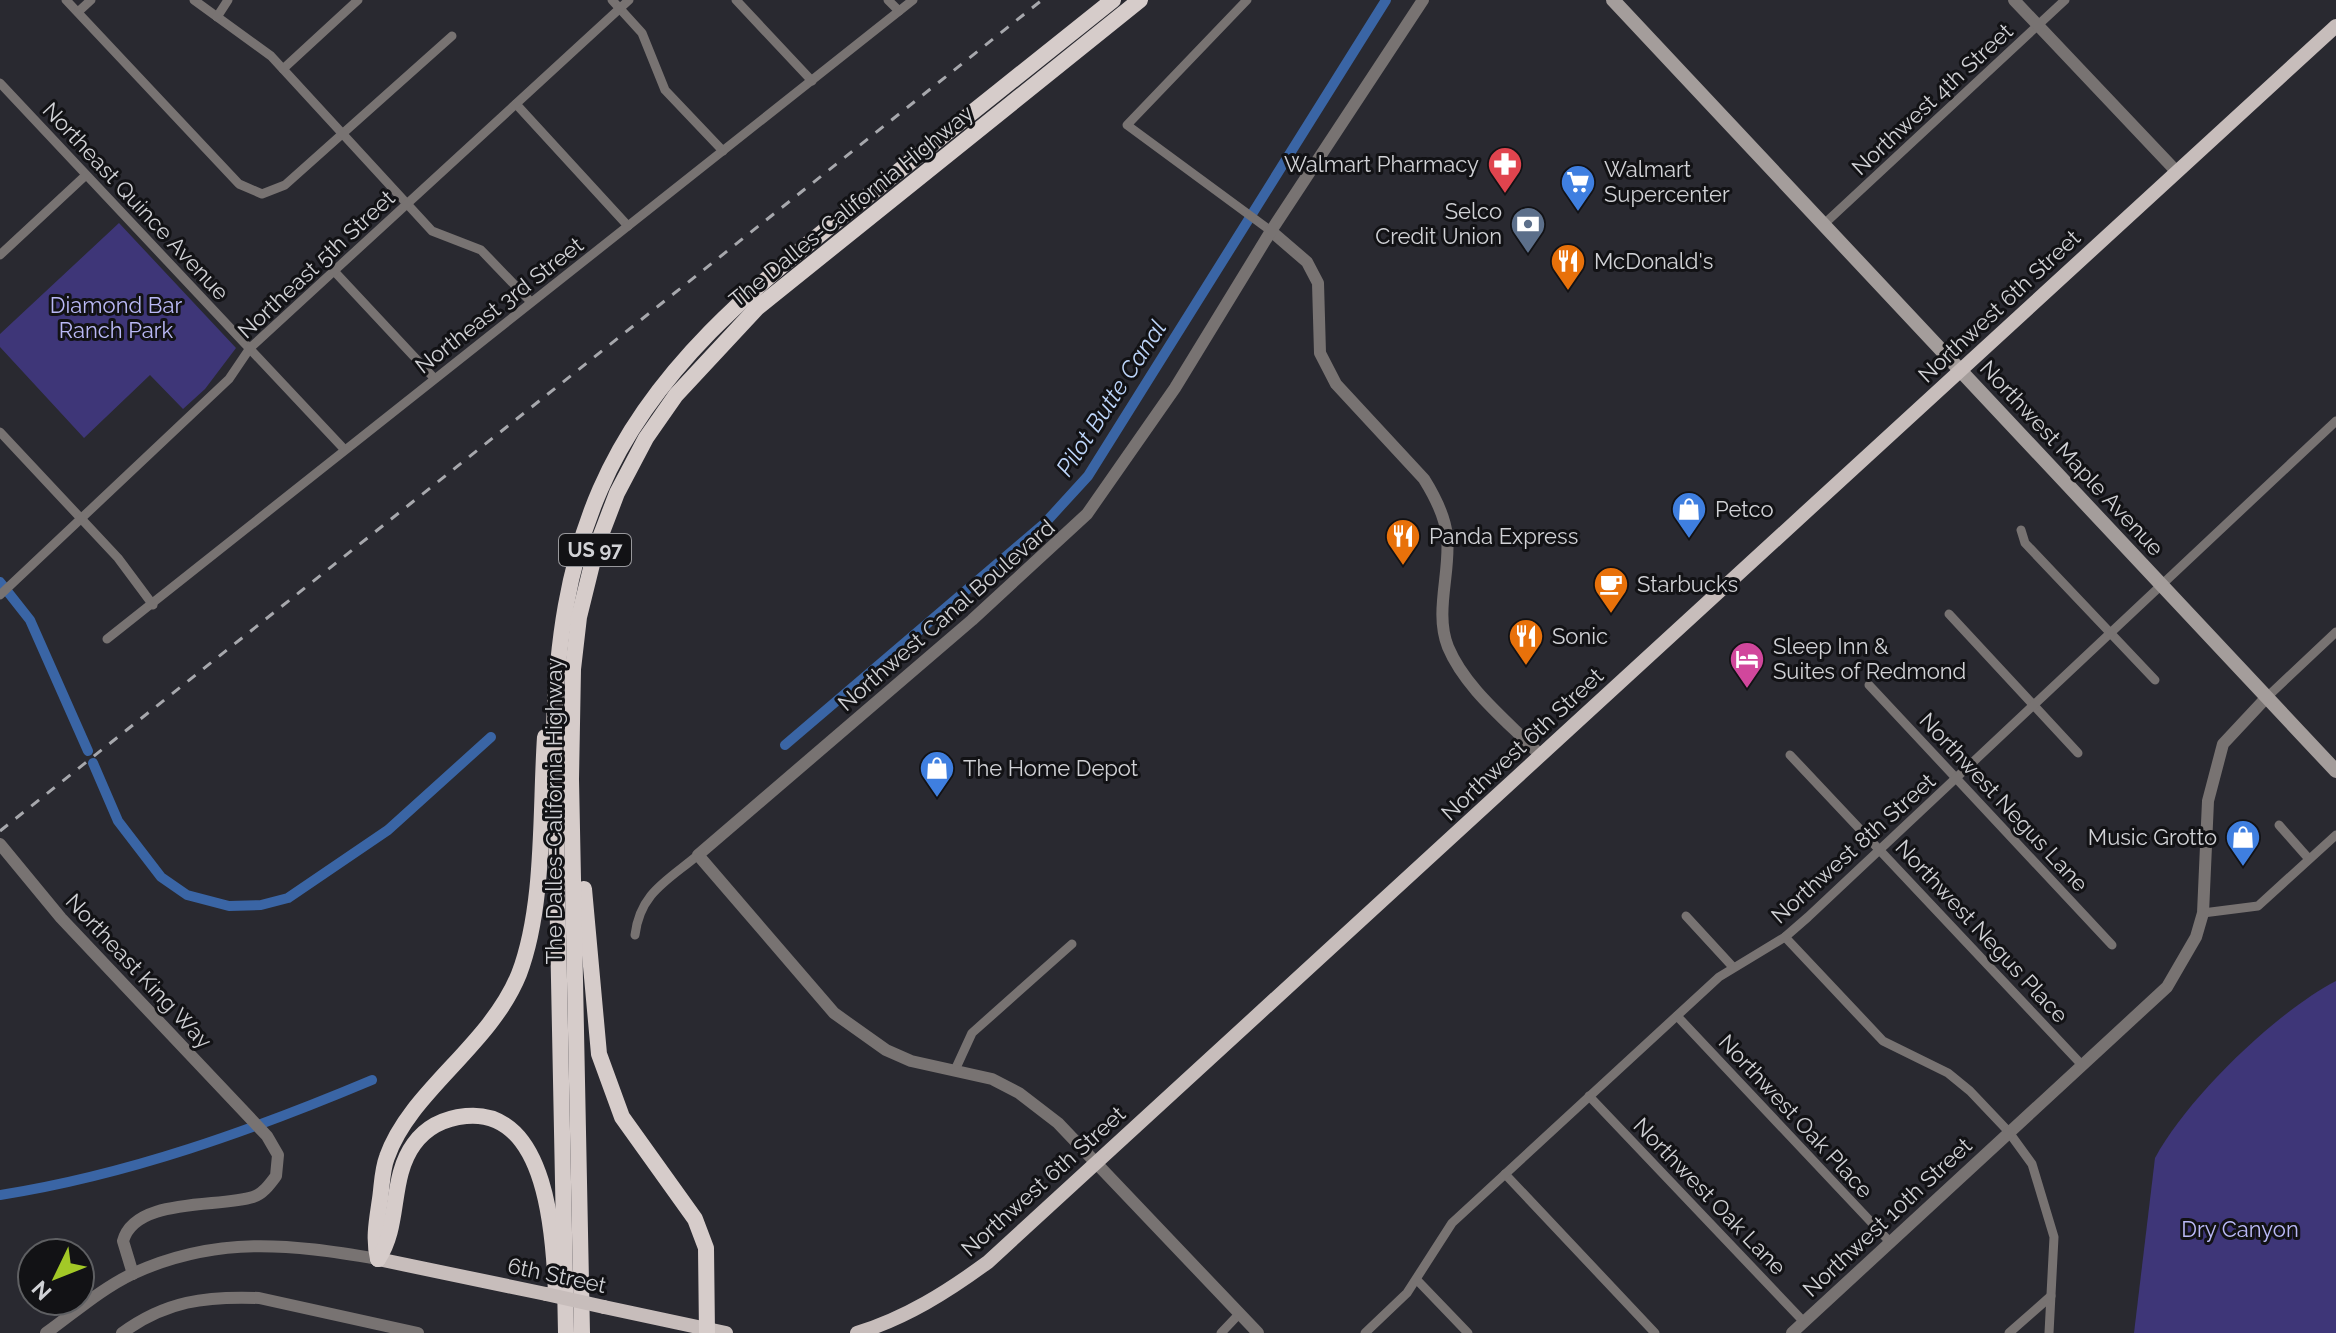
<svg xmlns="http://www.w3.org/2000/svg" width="2336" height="1333" viewBox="0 0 2336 1333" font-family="Raleway,sans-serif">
	<rect width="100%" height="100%" fill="#292930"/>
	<g fill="#3e3678">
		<path d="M119,223L236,348L205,389L183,409L150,375L84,438L0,347V334Z"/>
		<path d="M2336,981V1333H2134L2155,1158C2187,1098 2276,1012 2336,981Z"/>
	</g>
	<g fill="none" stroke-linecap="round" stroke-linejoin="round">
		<g stroke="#3a65a5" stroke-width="10">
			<path d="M0,582L30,620L88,751"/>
			<path d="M785,745L1045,523L1088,476L1386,0"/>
			<path d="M93,763L118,821L161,877L187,895L229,906L261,905L288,898L388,830L491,737"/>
			<path d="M0,1195C128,1175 253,1130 372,1080"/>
		</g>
		<g stroke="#787372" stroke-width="9">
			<path d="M66,0L239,184L262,194L285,185L452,36"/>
			<path d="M194,0L271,56L432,231L481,250L531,302"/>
			<path d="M612,0L642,33L665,90L723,151"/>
			<path d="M736,0L812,81"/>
			<path d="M888,0L899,11"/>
			<path d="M1247,0L1127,125L1271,231"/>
			<path d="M78,12L91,0"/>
			<path d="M217,17L228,0"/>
			<path d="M283,69L358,0"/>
			<path d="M0,83L344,449"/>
			<path d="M516,104L628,226"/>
			<path d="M1823,225L2065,0"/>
			<path d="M0,255L86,175"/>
			<path d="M334,271L434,378"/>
			<path d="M0,432L118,558L153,605"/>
			<path d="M2021,530L2025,543L2155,680"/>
			<path d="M0,595L229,379L250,348L629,0"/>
			<path d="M1949,614L2078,753"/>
			<path d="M107,639L913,0"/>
			<path d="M1869,685L2112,945"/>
			<path d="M2266,698L2336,632"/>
			<path d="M1790,755L2081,1064"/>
			<path d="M2279,825L2309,859"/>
			<path d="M2203,913L2258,906L2336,835"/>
			<path d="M1686,916L1732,966"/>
			<path d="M635,935C640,893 667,881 698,855"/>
			<path d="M1785,937L1883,1041L1948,1073L1970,1091L2008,1131L2032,1164L2054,1237L2049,1333"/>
			<path d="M1677,1016L1889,1241"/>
			<path d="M955,1070L972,1033L1072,944"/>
			<path d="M1589,1096L1804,1322"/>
			<path d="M1505,1174L1655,1333"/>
			<path d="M1417,1280L1468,1333"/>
			<path d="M1221,1333L1240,1313"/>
			<path d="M1365,1333L1407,1293L1452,1223L1719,977L1785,937L1808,917L2336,421"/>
			<path d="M2009,1333L2051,1296"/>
		</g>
		<g stroke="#787372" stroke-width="12">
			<path d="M2014,0L2176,171"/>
			<path d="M1271,231L1307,262L1318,283L1320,353L1336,384L1424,479C1434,495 1445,516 1447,536C1451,572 1434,612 1448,647C1466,690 1510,723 1541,756"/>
			<path d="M0,844L61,918L267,1136L278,1155L276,1176C270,1184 263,1194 253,1197C218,1208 135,1197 123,1241L133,1274"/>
			<path d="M46,1333C74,1313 101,1289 132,1274C217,1235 290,1244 378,1259"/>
			<path d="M122,1333C166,1301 205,1296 259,1298L418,1333"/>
			<path d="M1258,1333L1058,1123L1019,1093L992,1079L911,1061L886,1050L834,1013L698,855L972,620L1087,514L1175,388L1271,231L1423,0"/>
			<path d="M1792,1333L2167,987L2196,937L2203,913L2208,801L2223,744L2266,698"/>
		</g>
		<path stroke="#a49d9b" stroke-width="14" d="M1613,0L2336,771"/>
		<g stroke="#c7bdbb" stroke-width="14">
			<path d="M378,1259L546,1294"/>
			<path d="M604,1307L726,1333"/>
			<path d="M857,1333C906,1318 947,1292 988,1262L2336,26"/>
		</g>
		<g stroke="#d6ccca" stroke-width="16">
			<path d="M584,889L599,1054L622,1117L695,1219L706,1248L707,1333"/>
			<path d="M378,1259C373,1238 377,1220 380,1199C382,1185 382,1170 387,1157C410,1091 490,1046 519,974C545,906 540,811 545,737"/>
			<path d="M378,1259C401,1225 389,1178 414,1144C427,1126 446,1118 466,1116C548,1108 554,1239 556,1293"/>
			<path d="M566,1333L554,727C557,645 567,566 600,490C657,357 776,270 885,182C961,121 1037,61 1113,0"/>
			<path d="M582,1333L571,779L573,669L579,617L596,548L617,493L646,438L676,395L757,308L1140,0"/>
		</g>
		<path stroke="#a7a8ad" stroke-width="3" stroke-dasharray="10 10" stroke-linecap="butt" d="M0,831L1042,0"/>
		<path stroke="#c7bdbb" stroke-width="14" d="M546,1294L604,1307"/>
	</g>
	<defs>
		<g id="pharmacy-pin" transform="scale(1.8)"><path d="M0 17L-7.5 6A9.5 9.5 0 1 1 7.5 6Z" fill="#e0444e" stroke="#121215"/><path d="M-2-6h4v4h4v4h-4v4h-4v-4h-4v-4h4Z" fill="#fff"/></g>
		<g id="supermarket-pin" transform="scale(1.8)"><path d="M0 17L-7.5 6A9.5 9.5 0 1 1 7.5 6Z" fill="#3f7fe0" stroke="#121215"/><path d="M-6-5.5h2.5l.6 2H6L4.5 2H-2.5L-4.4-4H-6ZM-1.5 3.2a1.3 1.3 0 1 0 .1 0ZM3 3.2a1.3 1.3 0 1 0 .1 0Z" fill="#fff"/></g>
		<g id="bank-pin" transform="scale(1.8)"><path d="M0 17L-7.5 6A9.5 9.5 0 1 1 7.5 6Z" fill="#5c6f8a" stroke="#121215"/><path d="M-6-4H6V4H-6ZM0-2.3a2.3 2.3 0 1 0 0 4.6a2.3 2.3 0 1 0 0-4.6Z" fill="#fff"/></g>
		<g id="restaurant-pin" transform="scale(1.8)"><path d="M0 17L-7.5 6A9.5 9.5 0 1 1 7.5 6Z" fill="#e8710a" stroke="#121215"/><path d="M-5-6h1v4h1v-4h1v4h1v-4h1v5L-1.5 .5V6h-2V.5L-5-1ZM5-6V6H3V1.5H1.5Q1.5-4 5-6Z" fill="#fff"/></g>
		<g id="shop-pin" transform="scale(1.8)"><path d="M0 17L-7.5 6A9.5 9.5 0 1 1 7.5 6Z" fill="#3f7fe0" stroke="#121215"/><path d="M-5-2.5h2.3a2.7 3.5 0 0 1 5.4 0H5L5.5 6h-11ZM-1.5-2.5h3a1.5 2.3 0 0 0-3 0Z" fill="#fff"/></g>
		<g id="cafe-pin" transform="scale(1.8)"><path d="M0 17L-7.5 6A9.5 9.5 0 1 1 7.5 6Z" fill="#e8710a" stroke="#121215"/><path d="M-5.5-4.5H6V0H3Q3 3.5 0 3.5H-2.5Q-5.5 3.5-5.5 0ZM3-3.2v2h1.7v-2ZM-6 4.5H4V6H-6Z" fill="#fff"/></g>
		<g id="hotel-pin" transform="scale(1.8)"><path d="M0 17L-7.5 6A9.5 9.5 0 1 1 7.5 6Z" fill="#d1479c" stroke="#121215"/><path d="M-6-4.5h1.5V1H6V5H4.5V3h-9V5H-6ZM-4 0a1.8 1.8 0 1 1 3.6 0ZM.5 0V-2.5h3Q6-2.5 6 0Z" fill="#fff"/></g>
	</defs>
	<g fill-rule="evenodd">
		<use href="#pharmacy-pin" x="1505" y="164"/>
		<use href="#supermarket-pin" x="1578" y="182"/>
		<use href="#bank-pin" x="1528" y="224"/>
		<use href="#restaurant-pin" x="1568" y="261"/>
		<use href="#shop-pin" x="1689" y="509"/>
		<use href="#restaurant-pin" x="1403" y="536"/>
		<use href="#cafe-pin" x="1611" y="584"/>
		<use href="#restaurant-pin" x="1526" y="636"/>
		<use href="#hotel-pin" x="1747" y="659"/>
		<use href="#shop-pin" x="937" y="768"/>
		<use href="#shop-pin" x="2243" y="837"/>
	</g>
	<g text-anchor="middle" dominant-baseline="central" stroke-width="6" stroke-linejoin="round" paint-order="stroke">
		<rect fill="#121215" stroke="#98989c" stroke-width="2" x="559" y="534" width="72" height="32" rx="6"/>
		<g font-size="20" font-weight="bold" fill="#d1d2d6">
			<text x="595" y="550">US 97</text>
		</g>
		<g font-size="22" fill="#d1d2d6" stroke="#121215">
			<text transform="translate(1932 99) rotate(-43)">Northwest 4th Street</text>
			<text transform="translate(136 201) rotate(47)">Northeast Quince Avenue</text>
			<text transform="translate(851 206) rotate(-39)">The Dalles-California Highway</text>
			<text transform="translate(316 264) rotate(-43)">Northeast 5th Street</text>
			<text transform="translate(499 305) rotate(-38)">Northeast 3rd Street</text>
			<text transform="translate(1999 306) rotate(-43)">Northwest 6th Street</text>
			<text transform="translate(2072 458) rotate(47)">Northwest Maple Avenue</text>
			<text transform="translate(946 615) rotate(-41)">Northwest Canal Boulevard</text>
			<text transform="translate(1522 744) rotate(-43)">Northwest 6th Street</text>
			<text transform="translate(2004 802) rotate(47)">Northwest Negus Lane</text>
			<text transform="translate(554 811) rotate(-90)">The Dalles-California Highway</text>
			<text transform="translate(1853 848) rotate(-42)">Northwest 8th Street</text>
			<text transform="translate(1982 931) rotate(47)">Northwest Negus Place</text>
			<text transform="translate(139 971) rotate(47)">Northeast King Way</text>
			<text transform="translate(1796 1116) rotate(47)">Northwest Oak Place</text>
			<text transform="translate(1043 1181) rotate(-42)">Northwest 6th Street</text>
			<text transform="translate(1710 1196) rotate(46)">Northwest Oak Lane</text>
			<text transform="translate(1887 1217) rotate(-43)">Northwest 10th Street</text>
			<text transform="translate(557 1275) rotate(12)">6th Street</text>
		</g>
		<g font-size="22" fill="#d1d2d6" stroke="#121215" text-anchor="start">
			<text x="1479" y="164" text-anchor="end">Walmart Pharmacy</text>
			<text x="1604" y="169">Walmart<tspan x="1604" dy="25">Supercenter</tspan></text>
			<text x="1502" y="211" text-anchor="end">Selco<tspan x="1502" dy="25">Credit Union</tspan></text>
			<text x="1594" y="261">McDonald's</text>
			<text x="1715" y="509">Petco</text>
			<text x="1429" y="536">Panda Express</text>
			<text x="1637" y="584">Starbucks</text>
			<text x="1552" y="636">Sonic</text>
			<text x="1773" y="646">Sleep Inn &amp;<tspan x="1773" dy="25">Suites of Redmond</tspan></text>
			<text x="963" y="768">The Home Depot</text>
			<text x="2217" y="837" text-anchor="end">Music Grotto</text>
		</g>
		<g font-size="22" fill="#bab9f6" stroke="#121215">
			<text x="116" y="305">Diamond Bar<tspan x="116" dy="25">Ranch Park</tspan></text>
			<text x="2240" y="1229">Dry Canyon</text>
		</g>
		<g font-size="24" font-style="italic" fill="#bdd5fa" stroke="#121215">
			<text transform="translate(1111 398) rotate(-57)">Pilot Butte Canal</text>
		</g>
	</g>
	<g transform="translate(56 1277) rotate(227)"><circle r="38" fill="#121215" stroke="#5e5f62" stroke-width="2"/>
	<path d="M0-6L14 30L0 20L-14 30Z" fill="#a3c927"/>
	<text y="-12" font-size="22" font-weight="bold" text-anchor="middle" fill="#d1d2d6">N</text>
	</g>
</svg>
